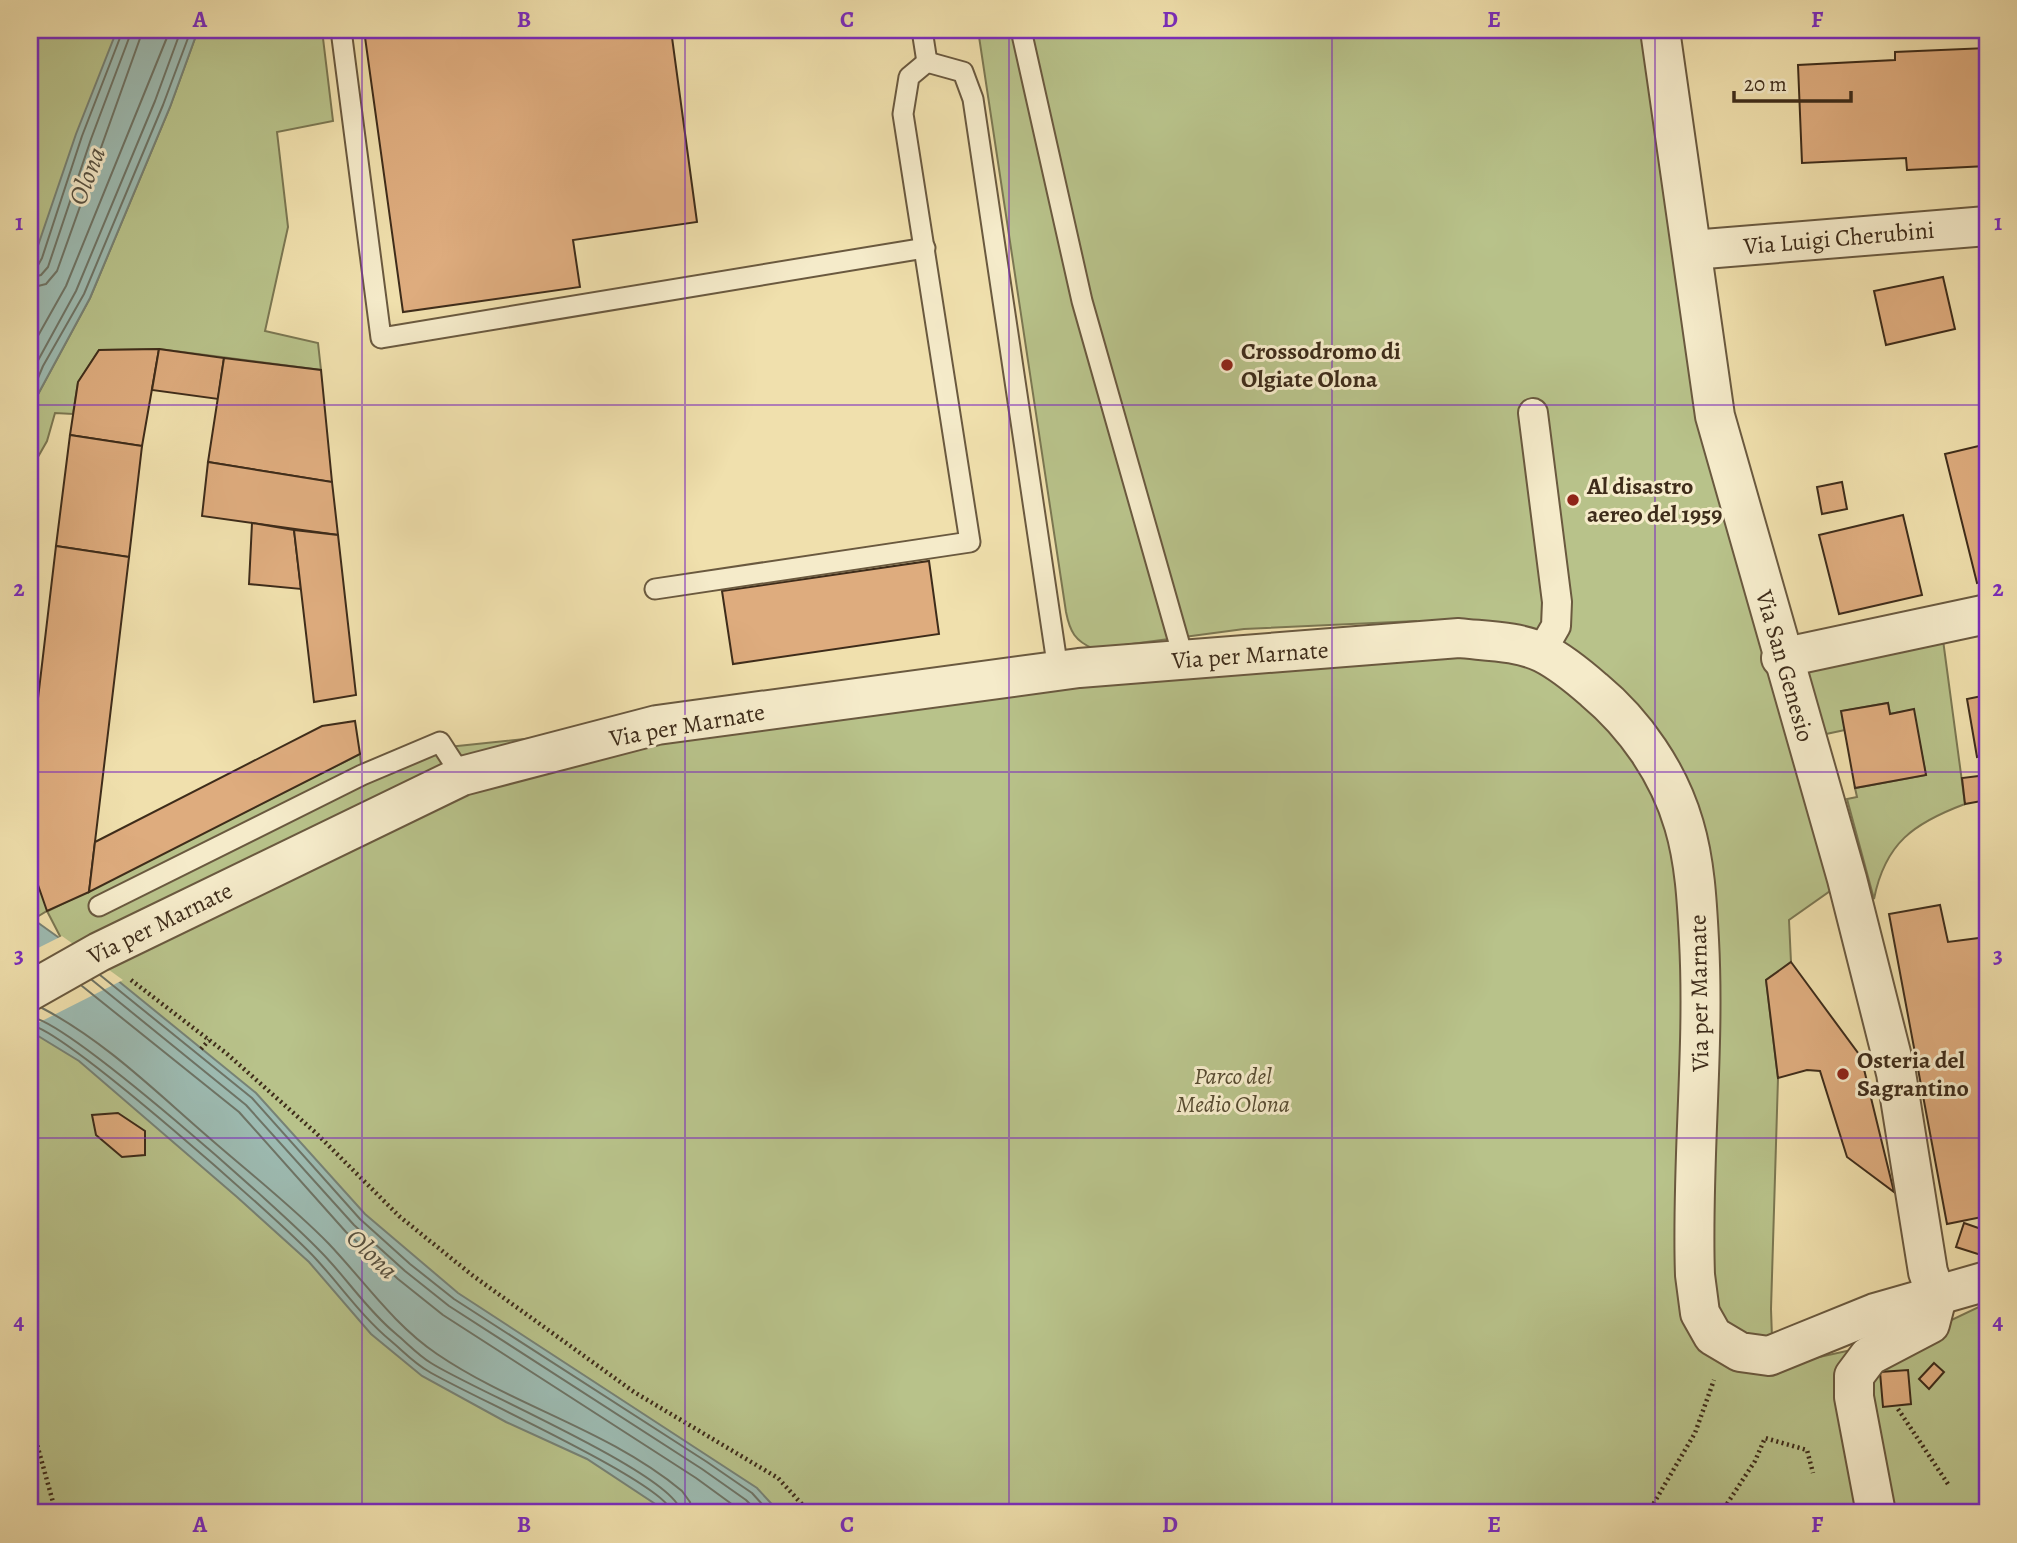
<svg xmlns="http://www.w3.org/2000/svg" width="2017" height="1543" viewBox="0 0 2017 1543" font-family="Alegreya,serif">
	<rect width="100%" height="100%" fill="#f0e0ad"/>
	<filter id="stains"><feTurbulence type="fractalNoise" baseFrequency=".00286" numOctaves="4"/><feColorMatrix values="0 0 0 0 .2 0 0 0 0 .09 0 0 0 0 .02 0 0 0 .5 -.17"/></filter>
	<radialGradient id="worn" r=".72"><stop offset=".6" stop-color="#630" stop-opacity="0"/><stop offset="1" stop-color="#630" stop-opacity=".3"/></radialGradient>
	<g fill="#b8c28a" stroke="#7b7752" stroke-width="2">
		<path d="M30,30H139L30,388Z"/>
		<path d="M198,30H322L333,121L277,132L288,227L265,331L318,343L321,370L159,349L99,350L78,382L73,414L55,413L47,441L30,471V409L90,298L170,107Z"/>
		<path d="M978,30H1681L1670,48L1789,731L1830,891L1789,920L1791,962L1766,980L1778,1078L1771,1309L1773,1367L1920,1335L1987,1303V1513H30V967L63,942L47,911L32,920L30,917V862L48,911L360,754L362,775L448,747L1419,645L1416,621L1244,629L1094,649C1075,641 1070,632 1066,612Z"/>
		<path d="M1943,640L1965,804C1914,823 1885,843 1874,899L1847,799L1857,797L1855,788L1926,775L1913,710L1890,714L1888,703L1842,711L1845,730L1826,734L1806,671Z"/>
	</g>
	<g fill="#9dbbb2" stroke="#778275" stroke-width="2">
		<path d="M117,30H198L170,107L90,298L30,409V269L76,134Z"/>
		<path d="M30,917L111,975L256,1093L365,1214L458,1293L757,1488L780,1513H669L587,1459L506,1422L422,1376L371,1334L309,1262L237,1197L79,1061L30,1031Z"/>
	</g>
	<path fill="#f0e0ad" d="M62,936L123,980L30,1027V952Z"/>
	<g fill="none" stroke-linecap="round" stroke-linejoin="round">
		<g stroke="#6e7466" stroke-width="2">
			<path d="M30,269L37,267L42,258L82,136L123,30"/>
			<path d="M30,278L41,275L48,267L91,139L132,30"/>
			<path d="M30,288L46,284L57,271L143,30"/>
			<path d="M30,350L66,286L170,30"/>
			<path d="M30,375L76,291L155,101L181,30"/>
			<path d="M30,397L43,366L84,294L163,105L191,30"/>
			<path d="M100,975L252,1098L360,1219L410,1264L454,1299L707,1462L752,1493L770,1513"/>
			<path d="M92,980L246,1105L354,1225L405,1271L449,1306L702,1469L746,1500L759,1513"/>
			<path d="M82,986L239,1112L346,1232L398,1279L443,1315L696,1478L744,1513"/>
			<path d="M42,1008C107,1042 159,1095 214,1142C252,1175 294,1208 329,1244C365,1282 393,1324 437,1354C515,1407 607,1429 682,1491L690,1502L692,1513"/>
			<path d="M30,1017C67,1019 284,1213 320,1251C346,1277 366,1309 395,1333C407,1343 418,1355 431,1363C471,1389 679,1476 681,1513"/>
			<path d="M30,1025C64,1029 283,1223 316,1259C341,1286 362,1317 391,1341C403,1351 414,1363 428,1371C463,1393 669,1484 672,1513"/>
		</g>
	</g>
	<g fill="#deac7e" stroke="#3e2c1a" stroke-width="2">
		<path d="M364,30H671L697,222L573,240L580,287L403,312Z"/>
		<path d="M1987,48V166L1907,170L1906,158L1802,163L1798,65L1895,60V52Z"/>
		<path d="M1943,277L1955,329L1886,345L1874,291Z"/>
		<path d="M159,349L142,446L70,435L78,382L99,350Z"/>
		<path d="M159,349L224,358L218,399L152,390Z"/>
		<path d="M224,358L321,370L332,482L208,462Z"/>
		<path d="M70,435L142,446L129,557L56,546Z"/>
		<path d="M1987,444V580L1977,583L1945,454Z"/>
		<path d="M208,462L332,482L338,535L202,516Z"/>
		<path d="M1842,482L1847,509L1822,514L1817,487Z"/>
		<path d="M1903,515L1922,595L1839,614L1819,535Z"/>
		<path d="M252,523L294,530L301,589L249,584Z"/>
		<path d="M294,530L338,535L356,695L314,702Z"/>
		<path d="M56,546L129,557L89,892L47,911L30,862V766Z"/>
		<path d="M929,561L939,634L733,664L722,591Z"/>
		<path d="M1987,695V755L1977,757L1967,699Z"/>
		<path d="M1888,703L1890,714L1914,709L1926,775L1855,788L1841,711Z"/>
		<path d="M355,721L360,754L89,892L95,842L322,726Z"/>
		<path d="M1987,775V800L1965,804L1962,778Z"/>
		<path d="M1940,905L1948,942L1987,937V1216L1947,1224L1889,914Z"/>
		<path d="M1791,962L1861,1057L1894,1192L1847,1157L1820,1071L1807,1070L1778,1078L1766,980Z"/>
		<path d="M118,1113L145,1131V1155L122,1157L96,1135L92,1115Z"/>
		<path d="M1964,1223L1987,1231L1984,1256L1956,1247Z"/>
		<path d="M1934,1363L1944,1372L1929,1389L1919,1379Z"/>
		<path d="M1908,1370L1911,1404L1883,1407L1880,1372Z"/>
	</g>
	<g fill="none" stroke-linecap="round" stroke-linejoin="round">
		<g stroke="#6a593f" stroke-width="23">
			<g id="service">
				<path d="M341,30L381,338L925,248"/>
				<path d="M922,30L927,62"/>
				<path d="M1021,30L1082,301L1184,660"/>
				<path d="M655,589L970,542L903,114L909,77L927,62L963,72L973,99L1058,670"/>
				<path d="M99,906L362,775L440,742L462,776"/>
			</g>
		</g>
		<g stroke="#6a593f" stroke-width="32">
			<path id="pedestrian" d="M1533,413L1557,602L1556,626L1541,652"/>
		</g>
		<g stroke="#6a593f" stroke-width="42">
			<g id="minor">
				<path d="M1660,30L1715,416L1847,879L1896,1073L1928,1272L1937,1297L1930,1324L1869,1356L1854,1376V1397L1876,1513"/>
				<path d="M1692,250L1987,226"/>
				<path d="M1781,658L1987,614"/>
			</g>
		</g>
		<g stroke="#6a593f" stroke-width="42">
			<path id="tertiary" d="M30,991L99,952L462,776L657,725L1079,668L1459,638C1485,641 1519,641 1543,653C1561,662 1578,676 1594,690C1635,724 1669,773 1684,825C1695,862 1697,902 1699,940C1705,1052 1691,1163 1695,1275L1700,1313L1713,1336L1740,1352L1769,1356L1875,1313L1987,1281"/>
		</g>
		<g stroke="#3e2c1a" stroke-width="4.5" stroke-dasharray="2 3.5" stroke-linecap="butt">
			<path d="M131,980L226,1053L316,1133L399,1216L472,1275L634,1392L778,1478L810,1513"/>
			<path d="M201,1049L209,1040"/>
			<path d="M1898,1409L1948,1484"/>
			<path d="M30,1419L56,1513"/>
			<path d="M1648,1513L1695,1433L1714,1380"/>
			<path d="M1721,1513L1755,1461L1765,1438L1807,1450L1813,1473"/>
		</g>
		<use href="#service" stroke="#f5ebca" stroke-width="19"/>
		<use href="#pedestrian" stroke="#f5ebca" stroke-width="28"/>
		<use href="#minor" stroke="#f5ebca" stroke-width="38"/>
		<use href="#tertiary" stroke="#f5ebca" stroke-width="38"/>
	</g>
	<path fill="none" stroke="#7b2cbf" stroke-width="2" stroke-opacity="0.55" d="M362,30V1513M685,30V1513M1009,30V1513M1332,30V1513M1655,30V1513M30,405H1987M30,772H1987M30,1138H1987"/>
	<g fill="#8f2418" stroke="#f5ebca" stroke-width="2.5">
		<circle cx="1227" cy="365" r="7"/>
		<circle cx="1573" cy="500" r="7"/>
		<circle cx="1843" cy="1074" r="7"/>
	</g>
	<g text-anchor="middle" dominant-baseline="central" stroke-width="6" stroke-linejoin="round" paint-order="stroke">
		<g font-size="24" fill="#3e2c1a" stroke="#f5ebca">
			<text transform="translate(1839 238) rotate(-5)">Via Luigi Cherubini</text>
			<text transform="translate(1250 655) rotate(-4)">Via per Marnate</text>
			<text transform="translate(1785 666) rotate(74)">Via San Genesio</text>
			<text transform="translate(687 725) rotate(-10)">Via per Marnate</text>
			<text transform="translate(160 923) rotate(-26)">Via per Marnate</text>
			<text transform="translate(1699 993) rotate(-91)">Via per Marnate</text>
		</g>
		<g font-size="24" font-weight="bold" fill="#3e2c1a" stroke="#f5ebca" text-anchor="start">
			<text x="1241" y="351">Crossodromo di<tspan x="1241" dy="28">Olgiate Olona</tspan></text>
			<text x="1587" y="486">Al disastro<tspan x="1587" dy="28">aereo del 1959</tspan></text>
			<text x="1857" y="1060">Osteria del<tspan x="1857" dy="28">Sagrantino</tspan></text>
		</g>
		<g font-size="24" font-style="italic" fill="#564a30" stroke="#f5ebca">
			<text x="1233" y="1076">Parco del<tspan x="1233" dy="28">Medio Olona</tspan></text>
		</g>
		<g font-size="26" font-style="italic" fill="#565040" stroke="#f5ebca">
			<text transform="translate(87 176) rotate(-69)">Olona</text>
			<text transform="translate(372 1254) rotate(44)">Olona</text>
		</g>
	</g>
	<rect width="2017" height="1543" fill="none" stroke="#f0e0ad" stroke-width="77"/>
	<path d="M1734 91v10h117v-10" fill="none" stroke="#3e2c1a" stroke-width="3.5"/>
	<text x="1744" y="91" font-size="21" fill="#3e2c1a" stroke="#f5ebca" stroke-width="5" paint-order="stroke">20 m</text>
	<rect x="38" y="38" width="1941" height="1466" fill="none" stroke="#7b2cbf" stroke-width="2.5"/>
	<g font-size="23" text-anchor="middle" font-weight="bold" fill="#7b2cbf">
		<text x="200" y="27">A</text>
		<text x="524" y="27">B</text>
		<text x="847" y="27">C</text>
		<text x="1170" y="27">D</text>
		<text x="1494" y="27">E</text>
		<text x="1817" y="27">F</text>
		<text x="19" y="230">1</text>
		<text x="1998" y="230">1</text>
		<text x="19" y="596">2</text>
		<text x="1998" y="596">2</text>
		<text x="19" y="963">3</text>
		<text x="1998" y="963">3</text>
		<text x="19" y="1329">4</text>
		<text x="1998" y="1329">4</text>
		<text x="200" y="1532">A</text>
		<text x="524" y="1532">B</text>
		<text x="847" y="1532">C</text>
		<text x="1170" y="1532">D</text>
		<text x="1494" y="1532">E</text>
		<text x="1817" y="1532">F</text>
	</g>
	<rect width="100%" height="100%" filter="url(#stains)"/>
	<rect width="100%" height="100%" fill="url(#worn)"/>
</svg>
